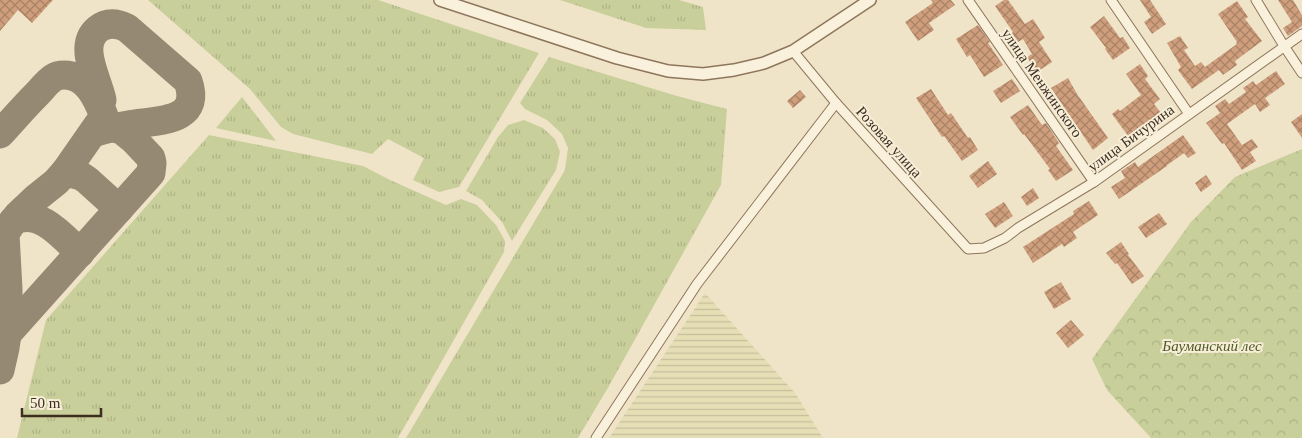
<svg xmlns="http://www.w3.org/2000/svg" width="1302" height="438" viewBox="0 0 1302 438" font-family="Georgia,serif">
	<defs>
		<pattern id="farmland-rules" width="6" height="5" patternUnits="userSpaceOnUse" patternTransform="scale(1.25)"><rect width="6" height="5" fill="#e6deb5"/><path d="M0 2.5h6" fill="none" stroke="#c6bf9b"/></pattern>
		<pattern id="grass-tufts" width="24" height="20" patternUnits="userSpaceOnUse" patternTransform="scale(1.25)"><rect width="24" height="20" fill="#c9cf9b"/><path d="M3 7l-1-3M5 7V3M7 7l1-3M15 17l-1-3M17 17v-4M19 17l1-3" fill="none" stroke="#aeb285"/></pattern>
		<pattern id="forest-crowns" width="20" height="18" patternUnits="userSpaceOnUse" patternTransform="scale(1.25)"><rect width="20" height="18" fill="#c9cf9b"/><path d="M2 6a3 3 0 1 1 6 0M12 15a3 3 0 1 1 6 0" fill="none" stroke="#aeb285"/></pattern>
		<pattern id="building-cross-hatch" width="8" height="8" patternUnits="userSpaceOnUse" patternTransform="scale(1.25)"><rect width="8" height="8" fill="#cf9f7d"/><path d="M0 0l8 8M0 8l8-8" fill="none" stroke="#a98266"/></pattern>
	</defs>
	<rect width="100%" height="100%" fill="#f0e4c8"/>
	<path fill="url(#farmland-rules)" d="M705,293L795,393L823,438H609Z"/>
	<g fill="url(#grass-tufts)">
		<path d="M148,0H378L539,53L459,187L439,192L413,180L424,158L388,139L372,154L293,134L281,127L250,89Z"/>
		<path d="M560,0H679L703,7L706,30L646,28Z"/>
		<path d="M549,57L677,96L727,109L721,185L609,386L578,438H406L565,170L568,148L562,134L547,120L525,109L520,103Z"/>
		<path d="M242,97L276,141L216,128Z"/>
		<path d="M524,120L543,128L555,139L560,152L556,170L512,241L502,222L482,200L466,191L498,137L508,125Z"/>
		<path d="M209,135L363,166L390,180L446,205L461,199L477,205L496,225L505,241L504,252L398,438H17L46,320Z"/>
	</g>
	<path fill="url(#forest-crowns)" d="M1302,149V438H1151L1107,390L1092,359L1191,222L1235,177Z"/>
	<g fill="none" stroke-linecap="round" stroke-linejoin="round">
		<g stroke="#968974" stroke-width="29">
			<path d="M93,133C105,129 116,127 128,125C155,120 203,124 188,81L127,28C117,23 107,22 98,29C77,46 98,79 102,100"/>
			<path d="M0,134C12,121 24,107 37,94C42,89 47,82 53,78C56,76 60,75 64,75C87,75 97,98 104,116L65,172L56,182L36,198L18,215L13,221L5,234L8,289V327L5,348L0,370"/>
			<path d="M65,172L81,176L87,180L119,209"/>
			<path d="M13,221C39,207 63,237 80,253"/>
			<path d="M7,334L151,173L152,163L151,158L134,140L123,131L115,128"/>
		</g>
	</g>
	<g fill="url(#building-cross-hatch)">
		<path d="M0,0H53L32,23L18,10L0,31Z"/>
		<path d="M931,0H951L955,5L929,23L934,30L918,41L905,22L933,3Z"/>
		<path d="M1004,0H1008L1025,24L1033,19L1045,38L1039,42L1052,62L1037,72L1027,57L1032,54L1023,39L1018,42L1012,33L1013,32L995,6Z"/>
		<path d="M1140,0H1150L1166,24L1152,34L1144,22L1151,17Z"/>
		<path d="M1278,0H1293L1302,15V26L1288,36L1283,28L1292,22Z"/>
		<path d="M1237,1L1248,17L1245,19L1262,41L1235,61L1237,65L1223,75L1219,70L1192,89L1178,70L1181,67L1167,43L1180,36L1188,48L1184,50L1195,66L1201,62L1205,67L1237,44L1236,43L1237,42L1218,14Z"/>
		<path d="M1104,16L1120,38L1123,37L1130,48L1113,60L1105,49L1106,48L1090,27Z"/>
		<path d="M978,25L990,42L988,43L1003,65L984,77L970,55L967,57L956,39Z"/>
		<path d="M1140,64L1148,76L1145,79L1160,99L1154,104L1165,118L1151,129L1149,127L1131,140L1112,114L1118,109L1120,111L1141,95L1126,74Z"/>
		<path d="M1276,71L1285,84L1265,98L1270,105L1260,112L1255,104L1227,124L1242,145L1252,139L1258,147L1250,152L1256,161L1242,170L1224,143L1222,144L1206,123L1220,113L1215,106L1225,99L1229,104L1246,92L1243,88L1253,81L1256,85Z"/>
		<path d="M1068,78L1077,94L1108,138L1093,150L1051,88Z"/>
		<path d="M1012,79L1020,91L1001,103L993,91Z"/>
		<path d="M931,89L948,115L951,113L968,138L970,137L978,150L962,161L944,136L942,137L916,98Z"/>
		<path d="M800,90L806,97L793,108L787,101Z"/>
		<path d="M1028,105L1042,125L1046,123L1059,143L1056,146L1073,170L1056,181L1048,170L1050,169L1024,134L1023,135L1010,117Z"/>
		<path d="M1302,114V138L1291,122Z"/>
		<path d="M1183,135L1196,153L1188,158L1184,153L1166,166H1167L1119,199L1111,187L1125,178L1121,171L1135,162L1138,167Z"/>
		<path d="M988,161L997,174L978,188L969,176Z"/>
		<path d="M1206,175L1212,184L1201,192L1195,183Z"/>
		<path d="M1033,188L1039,198L1027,206L1021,197Z"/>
		<path d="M1089,201L1098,215L1073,232L1077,238L1064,247L1062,244L1033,263L1023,247L1074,214L1073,211Z"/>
		<path d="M1004,202L1013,216L995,228L985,214Z"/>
		<path d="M1159,213L1167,224L1146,238L1138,227Z"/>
		<path d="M1121,242L1129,254L1128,255L1144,276L1132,284L1117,263L1115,264L1106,253Z"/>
		<path d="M1061,282L1071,299L1054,309L1044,292Z"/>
		<path d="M1071,320L1084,335L1068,348L1056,333Z"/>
	</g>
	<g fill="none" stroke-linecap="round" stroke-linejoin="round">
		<g stroke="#8d765c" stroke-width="11">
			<g id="minor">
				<path d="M968,0L1094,182"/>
				<path d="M1111,0L1189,114"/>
				<path d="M1256,0L1284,46L1302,73"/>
				<path d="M793,51L836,103L968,249L984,248L1005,238L1018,228L1094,182L1302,34"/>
				<path d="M596,438L697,284L836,103"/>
			</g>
		</g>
		<g stroke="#8d765c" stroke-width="14">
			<path id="tertiary" d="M440,0L617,58L668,71L703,74L734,70L764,63L793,51L870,0"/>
		</g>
		<use href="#minor" stroke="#faf1dc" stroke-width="9"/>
		<use href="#tertiary" stroke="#faf1dc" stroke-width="11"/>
	</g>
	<g text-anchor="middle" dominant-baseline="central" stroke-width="4" stroke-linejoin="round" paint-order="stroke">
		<g font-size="15" fill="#3d2e20" stroke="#f7eed8">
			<text transform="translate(1042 83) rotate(55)">улица Менжинского</text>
			<text transform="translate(1131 138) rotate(-36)">улица Бичурина</text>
			<text transform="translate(889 142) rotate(48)">Розовая улица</text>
		</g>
		<g font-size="15" font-style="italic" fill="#4d5a26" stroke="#f7eed8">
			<text x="1212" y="346">Бауманский лес</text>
		</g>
	</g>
	<path d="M22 408v8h79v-8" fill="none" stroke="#3d2e20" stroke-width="2.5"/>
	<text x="30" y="408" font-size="15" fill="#3d2e20" stroke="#f7eed8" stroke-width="4" paint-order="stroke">50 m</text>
</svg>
